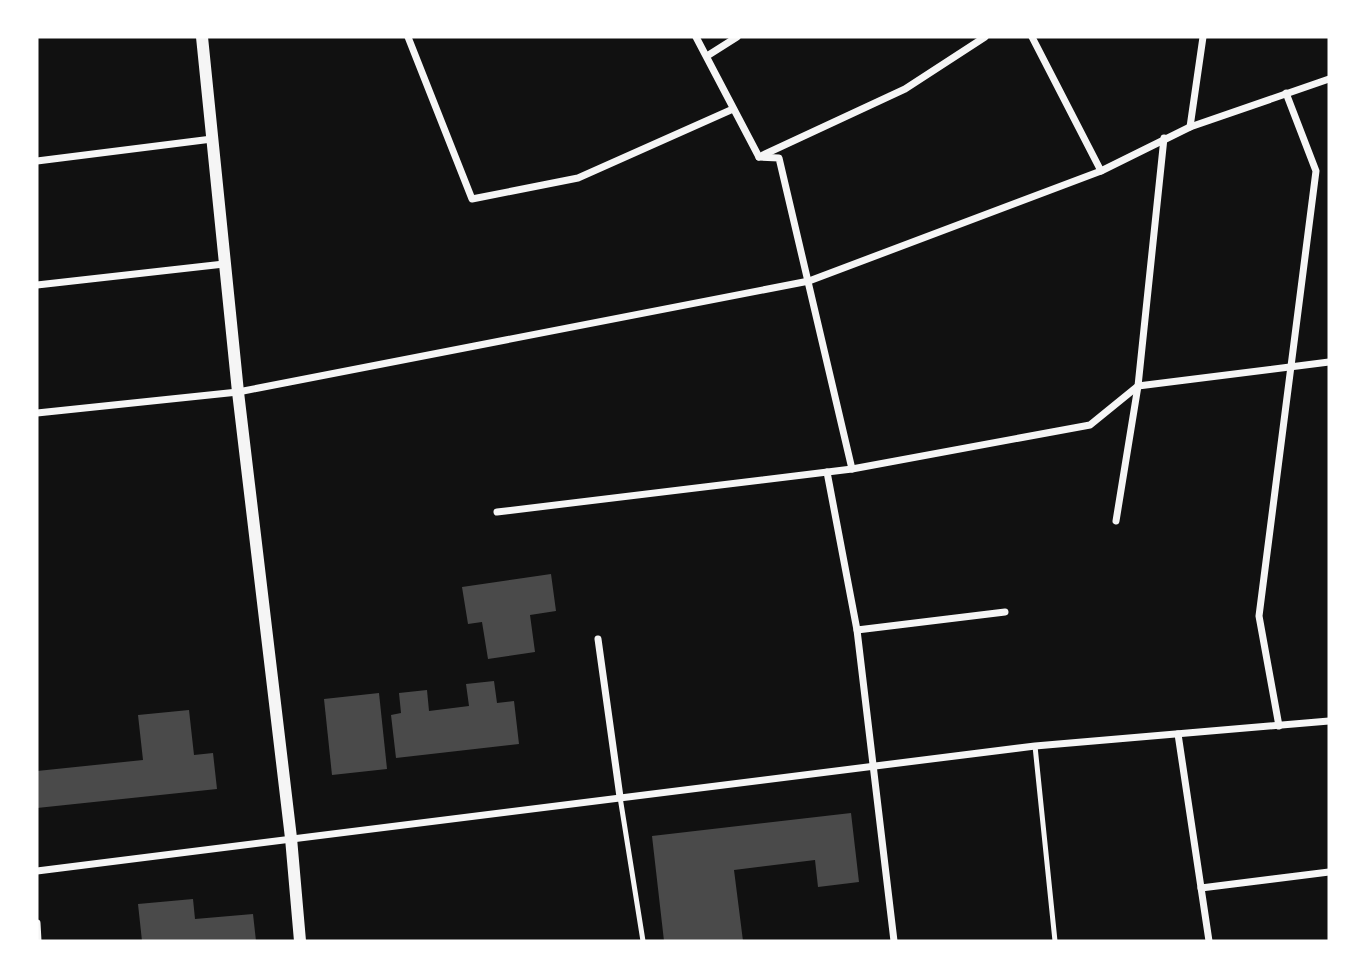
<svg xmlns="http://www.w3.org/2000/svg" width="1366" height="978" viewBox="0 0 1366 978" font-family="Helvetica,sans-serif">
	<rect width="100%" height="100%" fill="#111"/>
	<g fill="#4a4a4a">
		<path d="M551,574L556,611L530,615L535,652L488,659L482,622L468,624L462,587Z"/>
		<path d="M494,681L497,703L514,701L519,744L396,758L391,715L401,713L399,693L427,690L429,711L469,706L466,684Z"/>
		<path d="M379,693L387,769L332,775L324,699Z"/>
		<path d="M189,710L194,755L213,753L217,789L37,808V771L143,760L138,715Z"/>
		<path d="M851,813L859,882L818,887L815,860L734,870L743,941H664L652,836Z"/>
		<path d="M193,899L195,919L253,914L256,941H142L138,904Z"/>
	</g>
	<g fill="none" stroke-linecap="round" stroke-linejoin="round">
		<g stroke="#f5f5f5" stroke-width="5">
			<path d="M1035,746L1055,941"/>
			<path d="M620,797L643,941"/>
		</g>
		<g stroke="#f5f5f5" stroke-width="7">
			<path d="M408,37L472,199L578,178L733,109"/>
			<path d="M696,37L759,157"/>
			<path d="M1032,37L1101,171"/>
			<path d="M707,56L737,37"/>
			<path d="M1190,127L1203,37"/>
			<path d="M763,155L905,89L985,37"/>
			<path d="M759,157L779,158L852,469"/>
			<path d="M37,161L212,139"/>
			<path d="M37,285L224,264"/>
			<path d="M37,413L238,392L809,281L1101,171L1190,127L1329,79"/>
			<path d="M827,472L857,630L894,941"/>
			<path d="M497,512L852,469L1090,425L1138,386L1329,362"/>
			<path d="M1116,521L1138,386L1164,138"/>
			<path d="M857,630L1005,612"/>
			<path d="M598,639L620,797"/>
			<path d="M1279,726L1259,616L1316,171L1286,93"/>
			<path d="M1178,734L1209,941"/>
			<path d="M37,871L1035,746L1329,721"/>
			<path d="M1201,888L1329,872"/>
			<path d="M37,923L38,941"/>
		</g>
		<path stroke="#f5f5f5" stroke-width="12" d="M202,37L238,392L291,838L300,941"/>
	</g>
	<rect width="1366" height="978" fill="none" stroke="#ffffff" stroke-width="77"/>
</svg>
